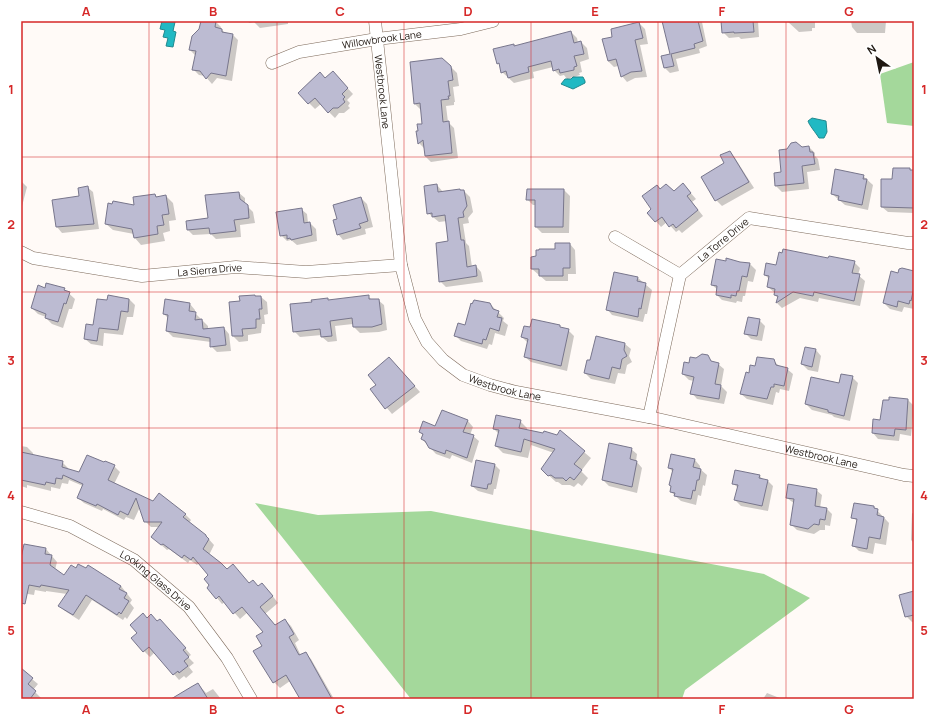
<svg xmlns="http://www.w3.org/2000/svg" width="935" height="720" viewBox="0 0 935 720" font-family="Manrope,sans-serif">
	<rect width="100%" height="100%" fill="#fffaf7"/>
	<g fill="#a4d89b">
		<path d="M914,62V126L887,123L880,74Z"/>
		<path d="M255,503L318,515L431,511L764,574L810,598L685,690L682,699H411Z"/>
	</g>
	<g fill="#21b9c3" stroke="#21898e">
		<path d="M162,21L175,22L173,31L176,32L173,47L166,46L168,38L163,37L165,30L160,29Z"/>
		<path d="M573,77H583L585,81V83L573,89L561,84L565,79H571Z"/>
		<path d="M812,118L826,121L827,132L824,138H819C816,133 809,125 808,121Z"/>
	</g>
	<g fill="#0003">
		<path d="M202,21H215L221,27V29L226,34L233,35L238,40L232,81L217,78L212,84L205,76L199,75L193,69L196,56L190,50L200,29Z"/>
		<path d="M248,21H288V24L260,28L254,22L249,23Z"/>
		<path d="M663,21H704L702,22L707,46L699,49L700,53L676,59L679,71L670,73L664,67L671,55Z"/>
		<path d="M722,21H758L759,37L741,39L739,37L729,38L723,32Z"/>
		<path d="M787,21H815V28H812V31L799,32Z"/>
		<path d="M851,21H886L885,33H857L852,27Z"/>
		<path d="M639,23L645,29L648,44L640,45L647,77L635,78L627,82L622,76L618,66L614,67L608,61L614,38Z"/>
		<path d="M571,32L577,38L578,43L581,42L587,48L589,59L580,62L582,72L579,73L580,75L567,79L564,75L560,76L554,70L553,67L533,72L534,78L514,83L502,72L500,66L498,63L513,45L515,47Z"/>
		<path d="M451,67L457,73L459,86L453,87L455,102H454V105L446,106L448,122L454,128L458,158L431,162L425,156V149L419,143V131L423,125L421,110L415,104Z"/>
		<path d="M338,78L353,94L347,100L350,103L348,106L350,108L344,113H339L335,118L321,104L315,109L299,93Z"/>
		<path d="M809,147L815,153V156L818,159L820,170L807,172L809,189L782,192L776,186L775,174L782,173L801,148Z"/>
		<path d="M730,152L735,158L754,188L722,206L716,200Z"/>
		<path d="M909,169L912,171H914V213L888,212L882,207L893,180Z"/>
		<path d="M836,170L863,176L873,185L868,210L845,205L831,193Z"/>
		<path d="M21,181L27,187L21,210Z"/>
		<path d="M437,185L443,192L464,191L470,197L473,212L468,218L469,223L463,224L466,243L469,246L472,267L476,266L481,272L483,282L446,287L440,281L449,242L447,221L439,222L428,213Z"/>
		<path d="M87,187L93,192L99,229L62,233L57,227Z"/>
		<path d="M564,190L570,196L569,233H542L536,227V205H533L527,199Z"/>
		<path d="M660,190L674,192L689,191L696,199L692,202L703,216L682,233L679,230L676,232L667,222L661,227L649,213L653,209Z"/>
		<path d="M239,193L245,198V204L253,212L255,223L240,225L241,237L216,239L211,234L193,235L188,230L209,219Z"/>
		<path d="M155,195L157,197L166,196L173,203L176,220L169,221L170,231L163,233L165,241L141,245L135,238L134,234L113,230L106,224Z"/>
		<path d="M361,198L367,204L373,227L365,229L366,234L343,240L338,234V220Z"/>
		<path d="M301,209L307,214L308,223H310L316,229L317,241L297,245L291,240L287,241L281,235Z"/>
		<path d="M570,244L575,250L576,274H568V281H546L532,269L556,250Z"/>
		<path d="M829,260L854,262L860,268L858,275L865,281L860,306L819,298L818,302L800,298L782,308L777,303L778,298L775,295V293L768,287L769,279L765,275L777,266Z"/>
		<path d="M740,263L750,264L756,270L753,282L748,281L745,296H743L742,302L737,301L736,303L722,300L717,295L718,290L712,285Z"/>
		<path d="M914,272V309L904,307L902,312L890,309L884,303L899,274Z"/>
		<path d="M638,278L652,290L647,314H645L643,322L612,315L607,309Z"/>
		<path d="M45,289H64L75,299L72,309H69L63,328L52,324L46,318V317L38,314L32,308Z"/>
		<path d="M109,296L129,299L135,305L133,317H127L123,335L104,333L103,346L91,344L85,339L94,326L108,301Z"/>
		<path d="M368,296L372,300H378L384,305L387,330L379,332L360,333L354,327L353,324L335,326L337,341L328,342L322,337V335L300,337L294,331L313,302L327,299L329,301Z"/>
		<path d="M261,297L267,302L268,314L264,315L265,324H262L261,333L248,335V341L239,342L233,336L241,302Z"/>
		<path d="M190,304L195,310V313L208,326V330L224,328L229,334L231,351L217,352L211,346V342L173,337L167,331L169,319L164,314Z"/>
		<path d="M490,304L504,318L503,321L508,325L505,336L495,333L492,345L489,344L487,349L461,341L455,335Z"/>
		<path d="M759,320L765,326L762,341L751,339L746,334Z"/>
		<path d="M559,326L562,329L568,330L574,336L567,371L531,362L525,357L528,343L522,337L531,328Z"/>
		<path d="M597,337L625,344L631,349L629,356L632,362L627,365L625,374L618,373L615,384L591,379L585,373L590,362Z"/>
		<path d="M816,350L821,356L818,372L808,370L802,364Z"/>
		<path d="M707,356L713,363L718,364L724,369L721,386L727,392L724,404L697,399L692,393L694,381L689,380L683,374L690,364Z"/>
		<path d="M773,360L779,366L787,369L793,374L789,391L780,389L779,393L776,392L773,405L747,399L741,394L750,374L756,367Z"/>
		<path d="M395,364L420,392L392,414L371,389L377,385Z"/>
		<path d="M852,377L858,383L850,421L834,417L832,415L812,410L806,404Z"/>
		<path d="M890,398L908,400L914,406L911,436L900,434L899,441L878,439L873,433L881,421Z"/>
		<path d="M442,411L468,421L473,427L470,435L473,436L479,441L472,463L452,455L450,459L436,454L422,439L424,436L420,432L436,427Z"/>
		<path d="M520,421L527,428V430L557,436L560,432L591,458L581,471L588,478L582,486L578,483L574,487L570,485H562L558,482H556L542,469L554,453L531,445L528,458L503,453L496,446L499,434L494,429Z"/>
		<path d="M21,446L27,447L33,453V456L62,462L68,468V470L80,473L114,466L120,472L114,484L153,502L185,514L191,520L189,523L206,536L214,545L209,555L227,570L250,584L268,590L278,603L265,614L275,626L285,620L291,626L299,640L295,643L301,656L305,653L311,659L334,699H300L290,681L280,688L274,682L264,647V633L248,612L240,619L225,602L222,604L217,598L211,585L210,575L199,563L197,565L190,560L188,563L169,549L167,550L152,537L160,527H151L145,521L140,507L134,520L126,517L124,520L103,509L102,511L84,503L78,498L83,486L69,480L68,484L62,483L60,489L51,487V491L27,485V488L21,486Z"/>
		<path d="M631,449L637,454L636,461L642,468L637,493L609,486L603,480Z"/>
		<path d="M695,460L700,466V469L707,475L705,486L703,485L701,496L698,495L696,505L681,501L671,492L673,472L669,468Z"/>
		<path d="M494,464L500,470L496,489H494L493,495L478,491L472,486Z"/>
		<path d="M760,476L763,480L768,481L773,486L768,511L741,506L735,500L738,488L733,483Z"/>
		<path d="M816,490L822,495L820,508H826L832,514L830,526L825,525V530H820L814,534L797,530L791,524L795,504L787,498Z"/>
		<path d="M874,507L889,523L886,545L875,543L873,554L859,551L854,546L858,522L853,517Z"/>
		<path d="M912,513L914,514V543L911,540Z"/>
		<path d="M24,546L46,549L57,562L55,570L65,576L121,586L132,600L130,603L134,608L127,619L125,617L123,620L92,600L79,620L65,611L59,606L67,594L46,591V592L35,590L34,595L22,593L21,591V563Z"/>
		<path d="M914,592V622H912L906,616Z"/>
		<path d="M147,619L166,626L191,655L188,657L194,663L189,667L193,672L186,678L184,676L179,680L155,652L150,657L144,651L139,633Z"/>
		<path d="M21,670L38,684L33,690L41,698L40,699H21Z"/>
		<path d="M198,684L206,693L213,689L221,699H178Z"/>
		<path d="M767,693L782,699H763Z"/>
	</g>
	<g fill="#bcbbd2" stroke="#78768c">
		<path d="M201,21H216L215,27L222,29V32L233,34L226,76L211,73L206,79L200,71L192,70L196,51L189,50L192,36L199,29Z"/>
		<path d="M662,21H698L703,41L694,44L695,48L671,54L674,66L664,68L661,56L670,54Z"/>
		<path d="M721,21H753L754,32L734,33V32L722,33Z"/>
		<path d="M639,22L643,38L635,40L642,71L631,72L621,77L616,59L608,61L602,39L612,37L611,29Z"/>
		<path d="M571,31L574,43L581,41L584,54L574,56L577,66L574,67V70L560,73L559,69L553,71L551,61L528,67L529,72L521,74L508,78L506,71L501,73L499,63L497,64L493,49L514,44V46Z"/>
		<path d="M442,58L451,66L453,80L448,81L450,96H448L449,99L441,100L443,122L449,121L452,153L425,156L423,140L418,144L416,131H418L417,124H422L420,103L414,104L410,62Z"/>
		<path d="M333,71L348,88L342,94L345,97L343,99L345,102L338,108H333L328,113L315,98L308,104L298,93L320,72L325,78Z"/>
		<path d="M796,142L802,147L809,146L810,152H813L815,164L802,166L804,183L775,186L774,173L781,172L779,150L787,149L791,143Z"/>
		<path d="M730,151L749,182L715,201L701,177L724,163L720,155Z"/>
		<path d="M893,168H910V170H914V208L881,207V179H892Z"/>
		<path d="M835,169L864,175L863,179H867L862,205L838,200L839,196L831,194Z"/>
		<path d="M683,183L691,193L687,196L698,210L676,228L673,224L669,227L662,217L655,222L647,213L651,209L642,196L657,185L660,189L666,184L674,191Z"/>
		<path d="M437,184L438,192L460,189V190H464L467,206L463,212L464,217L458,218L461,240H464L467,267L476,265L477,276L439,282L436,243L448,241L445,215L432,217V213L427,214L424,186Z"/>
		<path d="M88,186L94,224L56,227L52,200L79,196L78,188Z"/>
		<path d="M527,189H564L563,227H535V200H526Z"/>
		<path d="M239,192L240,199L248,205L249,218L234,220L236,231L210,234L209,228L187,230L186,221L208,218L205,195Z"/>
		<path d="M155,194L156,197L166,195L169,214L162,215L164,225L157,226L158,234L134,238L132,229L105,224L108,203L112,204L113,201L134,205L133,197Z"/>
		<path d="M361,197L368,221L359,224L361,228L337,235L333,220L337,219L333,205Z"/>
		<path d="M302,208L304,223L310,222L312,235L291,240L290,238L287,239V235L280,236L276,212Z"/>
		<path d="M555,243H570V268H563V276H539V269H531V257L536,256V250H539V249H555Z"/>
		<path d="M783,249L828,258L829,256L855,261L852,273L860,274L854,301L814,292L813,296L793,292L776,303L778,296L774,295L775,289L767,287L769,276L764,275L766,263L776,265L779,252L782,253Z"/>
		<path d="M726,258L740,262L750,263L747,277L742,276L739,291H737L736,296L731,295V298L716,295L717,286L711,285L716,259L726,261Z"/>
		<path d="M902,268L914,271V287L911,301L910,300L909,304L898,301L897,307L883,303L891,271L898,273L899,269Z"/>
		<path d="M614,272L638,277L637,281L646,283L641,309L639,308L638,317L606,310Z"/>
		<path d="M46,283L65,288L64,290L70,292L66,304L64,303L58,322L45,318L46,314L31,308L38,285L45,288Z"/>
		<path d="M108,295L129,299L128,312L121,311L118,330L99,328L97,341L84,339L86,324L93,325L97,299L107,300Z"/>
		<path d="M255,295V296H261L262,309H259L260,319H256V328L242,329L243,336H232L229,302L240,301L239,296Z"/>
		<path d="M369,295V299H379L382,324L372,327H353L352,318L330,321L332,336L321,337L320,329L293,332L290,304L312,302L311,300L328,298V300Z"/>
		<path d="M165,299L190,303L189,311L196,312L195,320L202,319L203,329L224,327L226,345L210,347V338L166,331L168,315L163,314Z"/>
		<path d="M474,300L490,303L493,309L499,311L497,317L502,318L499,331L490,328L486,340L483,339L482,344L454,336L458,323L465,325L471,303L472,304Z"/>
		<path d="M748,317L760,319L757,336L744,334Z"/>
		<path d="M532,319L560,325V327L569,329L561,366L524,357L528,339L521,337L524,326L530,327Z"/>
		<path d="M596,336L625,343L624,350L627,356L622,359L620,369L612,367L609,379L584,373L587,360H590Z"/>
		<path d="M805,347L816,349L812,367L801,364Z"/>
		<path d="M702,354L708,355L711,361L719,363L715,384L721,385L719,399L690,394L694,377L682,374L684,362L689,363L690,357L696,358Z"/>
		<path d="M389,357L415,386L385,409L370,389L376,385L368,375Z"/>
		<path d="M757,357L774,359L776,365L788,368L784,386L774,384V387H771L767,399L740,394L746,372L749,373L750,365L755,366Z"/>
		<path d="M841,374L853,376L844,416L828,412V410L805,404L811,377L839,383Z"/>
		<path d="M889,397L908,399L906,430L895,429L894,436L872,433L873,419L880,420L883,400H889Z"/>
		<path d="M442,410L468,420L463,432L474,435L467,458L446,450L445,454L434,450L429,448L425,441L421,439L423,434L419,432L423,421L435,426Z"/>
		<path d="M496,415L521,420L519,428L543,433L544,431L557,435L560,430L585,451L574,464L582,470L574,480L570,477L566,481L563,478H555L551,475L548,476L541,469L555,449L524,439L521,452L495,446L499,430L493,429Z"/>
		<path d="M609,443L632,448L630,459L637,461L632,487L602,480Z"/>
		<path d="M21,452L63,461L62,467L79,472L87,455L104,462L105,461L115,465L108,480L153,501L159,493L186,514L183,517L206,535V536L209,539L203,549L221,563L227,569L233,564L249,583L253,580L258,586L262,583L273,596L260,607L275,625L285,619L294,634L289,637L299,655L306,652L332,699H300L286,675L273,683L253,651L262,646L256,636L263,632L242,607L233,614L219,596L216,599L207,588L209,585L204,579L208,575L193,557L191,560L184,555L182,558L163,544L161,545L151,537L162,522H144L136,498L128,515L120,511L118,515L97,504L96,506L77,498L83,484L63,475L62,479L56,478L55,484L46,482L45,485L21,480Z"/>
		<path d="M671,454L695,459L693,467L701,469L699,480H697L695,491L693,490L691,499L674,496L675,493L670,492L671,486L669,485L673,469L668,468Z"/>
		<path d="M476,460L495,464L491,484H488L487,489L471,486Z"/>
		<path d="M735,470L760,475L759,478L768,480L762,506L734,500L738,485L732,484Z"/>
		<path d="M788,484L817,489L815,506L827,508L825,520L820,519L819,525L814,524L808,529L790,525L794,499L786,498Z"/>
		<path d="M854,503L874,506V508L878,509L877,515L884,517L880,539L869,537L867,549L852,546L857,519L851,518Z"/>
		<path d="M24,544L46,548L45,554L52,555L50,565L64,575L71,565L76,568L78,564L86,568L88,565L121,586L119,589L127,593L124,598L129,601L121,614L119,612L117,615L86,595L73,615L58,606L69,590L41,585L40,587L29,585L25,604L21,603V558Z"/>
		<path d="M914,591V615L905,617L899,595Z"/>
		<path d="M143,613L147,618L151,614L157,621L160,619L186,648L183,650L189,657L184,661L188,666L179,673L178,671L173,675L149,647L143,652L131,638L137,633L130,625Z"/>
		<path d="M21,668L33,678L28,684L36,691L30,699H21Z"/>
		<path d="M198,683L208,699H171L191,687Z"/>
	</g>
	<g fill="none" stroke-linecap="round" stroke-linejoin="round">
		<g stroke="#7e6b5c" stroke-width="13">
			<g id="street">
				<path id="s1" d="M375,21L401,265L415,319L427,342L443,360L463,375L490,385L516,392L649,417L904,475L914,476"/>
				<path id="s2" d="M272,63L299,52L377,39L461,29L493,21"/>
				<path d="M615,237L680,275"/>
				<path id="s3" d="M21,252L33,258L142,276L236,267L306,272L401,265"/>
				<path id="s4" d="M649,417L680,275L749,218L908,243H914"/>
				<path id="s5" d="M21,512L70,526L134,560L189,607L227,658L251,699"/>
			</g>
		</g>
		<use href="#street" stroke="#fff" stroke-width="12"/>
	</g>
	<path fill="none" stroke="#d62828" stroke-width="1" stroke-opacity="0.55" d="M149,21V699M277,21V699M404,21V699M531,21V699M658,21V699M786,21V699M21,157H914M21,292H914M21,428H914M21,563H914"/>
	<g text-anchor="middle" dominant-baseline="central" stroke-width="3.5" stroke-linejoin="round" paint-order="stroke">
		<g font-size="10" fill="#201812" stroke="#fff">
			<text stroke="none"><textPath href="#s2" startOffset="113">Willowbrook Lane</textPath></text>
			<text stroke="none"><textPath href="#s1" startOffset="71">Westbrook Lane</textPath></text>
			<text stroke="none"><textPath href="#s4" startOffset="201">La Torre Drive</textPath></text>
			<text stroke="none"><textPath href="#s3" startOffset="192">La Sierra Drive</textPath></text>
			<text stroke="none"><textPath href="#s1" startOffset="420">Westbrook Lane</textPath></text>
			<text stroke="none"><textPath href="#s1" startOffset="744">Westbrook Lane</textPath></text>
			<text stroke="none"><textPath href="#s5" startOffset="153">Looking Glass Drive</textPath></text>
		</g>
	</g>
	<rect width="935" height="720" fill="none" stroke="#ffffff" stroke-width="44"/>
	<g transform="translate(877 58) rotate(327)" stroke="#ffffff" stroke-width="3" paint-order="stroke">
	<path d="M0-3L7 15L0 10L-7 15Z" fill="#201812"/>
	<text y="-6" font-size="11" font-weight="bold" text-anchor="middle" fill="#201812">N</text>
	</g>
	<rect x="22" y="22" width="891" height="676" fill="none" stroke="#d62828" stroke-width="1.5"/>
	<g font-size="13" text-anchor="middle" font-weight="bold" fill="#d62828">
		<text x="86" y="16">A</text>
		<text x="213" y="16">B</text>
		<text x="340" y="16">C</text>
		<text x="468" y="16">D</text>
		<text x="595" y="16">E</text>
		<text x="722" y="16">F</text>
		<text x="849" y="16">G</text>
		<text x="11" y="94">1</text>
		<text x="924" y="94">1</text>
		<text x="11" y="229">2</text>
		<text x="924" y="229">2</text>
		<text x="11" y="365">3</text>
		<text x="924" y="365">3</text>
		<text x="11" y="500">4</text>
		<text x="924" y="500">4</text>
		<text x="11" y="635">5</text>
		<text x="924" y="635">5</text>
		<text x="86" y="714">A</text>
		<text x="213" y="714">B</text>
		<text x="340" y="714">C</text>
		<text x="468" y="714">D</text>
		<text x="595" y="714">E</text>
		<text x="722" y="714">F</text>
		<text x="849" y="714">G</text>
	</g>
</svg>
